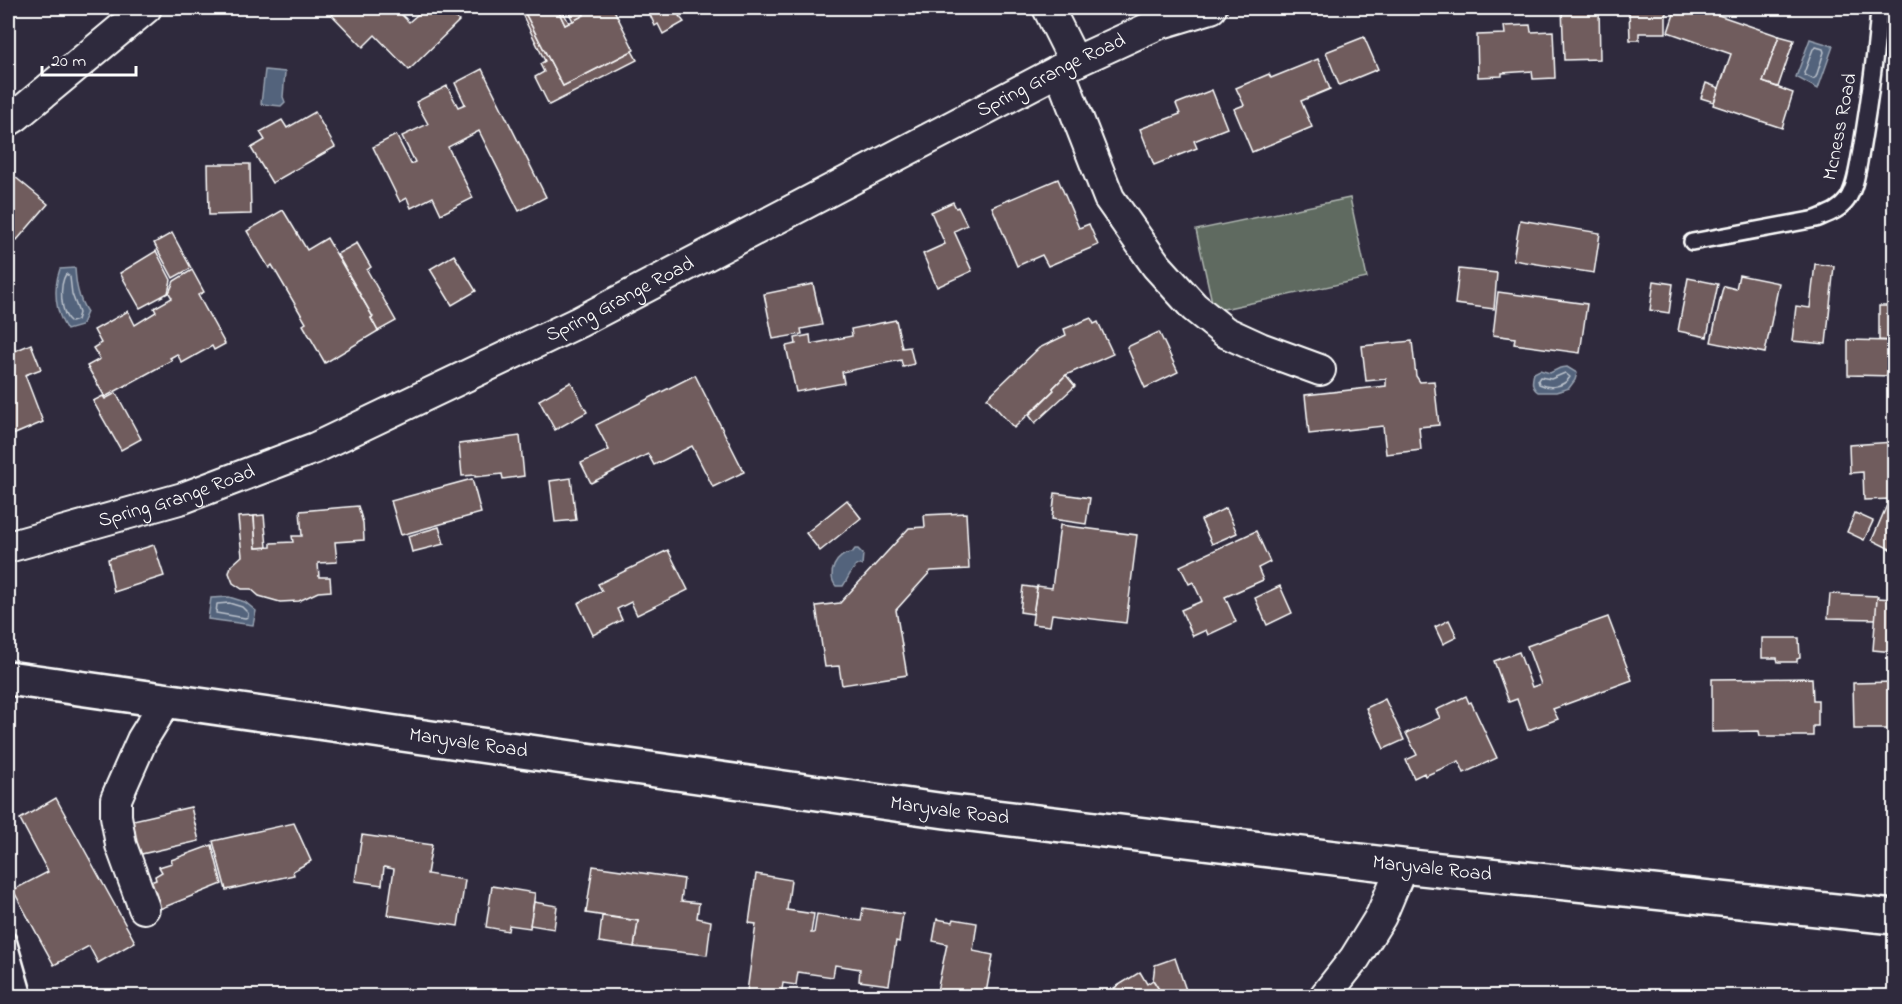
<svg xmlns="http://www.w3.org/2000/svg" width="1902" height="1004" viewBox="0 0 1902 1004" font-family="'Indie Flower',sans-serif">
	<rect width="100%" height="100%" fill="#2f2a3d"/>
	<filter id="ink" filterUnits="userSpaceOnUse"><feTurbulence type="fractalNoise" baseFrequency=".0167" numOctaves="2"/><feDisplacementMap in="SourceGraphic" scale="12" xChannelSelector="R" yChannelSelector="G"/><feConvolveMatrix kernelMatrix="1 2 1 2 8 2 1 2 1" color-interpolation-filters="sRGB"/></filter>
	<g filter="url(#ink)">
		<path fill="#5e6b60" stroke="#aeb5b0" stroke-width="1.5" d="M1350,198L1367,278L1214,311L1196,230Z"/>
		<g fill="#52637c" stroke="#97a1b0" stroke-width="1.5">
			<path d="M1810,39L1833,46L1818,89L1796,77Z"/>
			<path d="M265,70L285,72L283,97L285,102L281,106L261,104Z"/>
			<path d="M75,268C76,284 78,298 87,312L81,326L67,330C55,312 53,289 60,269Z"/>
			<path d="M1567,367L1577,373L1575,380L1569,388L1556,392H1538C1531,387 1532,381 1534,373L1540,370L1550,373L1560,368Z"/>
			<path d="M855,549H858L863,554L862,565H857C850,571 848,579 843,586H836C826,575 836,553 852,553Z"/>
			<path d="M229,597L245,602L256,611L253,625L208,619L211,598Z"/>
		</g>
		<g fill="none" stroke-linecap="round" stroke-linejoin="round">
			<g stroke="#bac1cb" stroke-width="1.5">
				<path d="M1816,47L1823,49L1824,52L1816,77L1813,79L1805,75L1804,73L1813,49Z"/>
				<path d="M66,274L70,277L72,294L79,313L77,320L71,322C60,314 59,285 66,274Z"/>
				<path d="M1565,373L1570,377C1564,387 1549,389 1539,384L1538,380L1540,377L1551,379Z"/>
				<path d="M229,603L242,607L248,613V617L245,618L216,613L217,604Z"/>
			</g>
		</g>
		<g fill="#6f5b5d" stroke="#fff" stroke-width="1.5">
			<path d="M339,8H402L398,11L409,22L425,8H445L459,21L409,70L375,35L363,47L332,15Z"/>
			<path d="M445,8H463L454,17Z"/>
			<path d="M525,8H535L525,13L563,86L632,51L637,60L549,105L535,77L544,72L540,64L545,61L520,10Z"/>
			<path d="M535,8H557L565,25L584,15L580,8H613L634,50L563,86L525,13Z"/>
			<path d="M557,8H561L569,23L565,25Z"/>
			<path d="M572,8H580L584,15L573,21L569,13L573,12Z"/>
			<path d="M647,8H695L679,16L684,22L663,34L658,24L655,26Z"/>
			<path d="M1562,8H1599L1600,59L1564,60Z"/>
			<path d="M1629,8H1666V33H1639V40H1630Z"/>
			<path d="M1676,8H1698L1779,36L1763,82L1793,93L1782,128L1713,105L1731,54L1668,32Z"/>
			<path d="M1530,25L1531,32L1553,31L1555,78L1533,79L1532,71L1502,73V76L1478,77L1477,35L1505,34L1504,26Z"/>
			<path d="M1779,36L1794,40L1778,87L1763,82Z"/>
			<path d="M1364,37L1378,69L1339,85L1326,52Z"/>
			<path d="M1318,59L1330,89L1301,101L1312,127L1252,152L1234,109L1244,105L1236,88L1269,74L1271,78Z"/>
			<path d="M482,69L546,197L519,211L479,131L448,147L473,198L441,214L433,197L411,208L407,198L400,202L373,147L396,135L411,164L415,162L402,136L428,124L416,102L447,86L458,107L465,104L455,83Z"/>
			<path d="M1706,83L1719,88L1714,102L1701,98Z"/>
			<path d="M1212,90L1227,128L1194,141L1197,148L1154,165L1140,129L1180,114L1176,104Z"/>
			<path d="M315,112L335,147L272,183L251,148L265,140L260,132L282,120L287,128Z"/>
			<path d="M208,164H250L251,214L209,215Z"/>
			<path d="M9,172L48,204L17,240L8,233V174Z"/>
			<path d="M1058,179L1079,228L1089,224L1098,245L1048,266L1042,255L1017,266L992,207Z"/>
			<path d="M953,202L956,208L958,207L967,225L954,231L972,271L937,287L923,254L945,244L931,212Z"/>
			<path d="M283,210L307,250L327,238L373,317L371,318L378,331L325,363L303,325L306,323L272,265L269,268L247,231Z"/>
			<path d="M1520,220L1600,233L1594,273L1513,260Z"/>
			<path d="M172,233L191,268L173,278L154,243Z"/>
			<path d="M357,243L371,267L367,270L396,321L378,331L371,318L373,317L337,254Z"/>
			<path d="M156,251L171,280L168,293L140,308L120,273Z"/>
			<path d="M454,255L476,291L452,305L430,269Z"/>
			<path d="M1815,264L1834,266L1826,344L1792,341L1796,306L1810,308Z"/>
			<path d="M1459,269L1497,273L1494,309L1455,304Z"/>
			<path d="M192,270L204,292L198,295L225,344L214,350L212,346L182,363L177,354L170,358L172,360L105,397L87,366L100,359L93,348L101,343L94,330L128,311L135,325L156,312L154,308L172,298L169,293L174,281Z"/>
			<path d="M1739,275L1779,283L1765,353L1711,342L1722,291L1724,286L1736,289Z"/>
			<path d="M1688,278L1718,284L1707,337L1678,331Z"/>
			<path d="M1654,281L1673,284L1669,313L1650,310Z"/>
			<path d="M813,284L822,325L801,329L802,334L773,339L764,294Z"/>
			<path d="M1498,292L1587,304L1580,353L1514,344L1515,338L1493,335Z"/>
			<path d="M1879,306H1894V341L1879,340Z"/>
			<path d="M1091,318L1094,324L1098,322L1113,354L1066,375L1053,388L1054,390L1014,428L987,398L1039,348L1066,335L1064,329Z"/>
			<path d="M896,320L902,348L910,347L914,364L903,367L901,360L842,372L844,383L796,392L786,346L796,344L795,338L810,335L811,344L852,336L851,329Z"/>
			<path d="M8,332L15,351L31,344L41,369L25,375L43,422L8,437Z"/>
			<path d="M1159,332L1178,372L1145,388L1127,347Z"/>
			<path d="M1848,340L1894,341V376L1848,375Z"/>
			<path d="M1412,341L1416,376L1420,382L1434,381L1439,425L1419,427L1421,450L1386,454L1383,426L1309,434L1305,395L1386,386V379L1366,381L1362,346Z"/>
			<path d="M695,375L744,472L713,487L692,446L654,465L648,454L591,483L581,463L609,450L596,425Z"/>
			<path d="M1066,375L1075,386L1035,423L1029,415L1054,390L1053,388Z"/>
			<path d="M571,382L587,412L555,430L539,400Z"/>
			<path d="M116,393L141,439L121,450L93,401L103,396L105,399Z"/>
			<path d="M520,436L524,476L503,479L502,474L475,477V475L462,476L459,444Z"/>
			<path d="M1894,442V551L1872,540L1887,505L1890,504V499L1864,500L1863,472L1850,473L1849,445Z"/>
			<path d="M571,478L576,520L555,522L550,481Z"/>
			<path d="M472,479L481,513L401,535L391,501Z"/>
			<path d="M1055,493L1090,498L1086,524L1052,519Z"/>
			<path d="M847,500L861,518L820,551L806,533Z"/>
			<path d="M358,506L363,523L364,540L335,542L337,562L318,563L319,577H330L331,591L318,592L299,601L280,602L259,596L251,589H242L233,583L229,573L231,566L242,556L238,517L254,516L256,548L271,547V543L293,542L292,536H302L300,511Z"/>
			<path d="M1226,508L1237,533L1212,544L1201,520Z"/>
			<path d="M966,513L969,569L931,571L896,610L907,675L842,685L839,666L825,667L816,606L840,603L909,528L925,527L924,515Z"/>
			<path d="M1855,513L1873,521L1864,540L1847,532Z"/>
			<path d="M264,515L267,547L256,548L254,516Z"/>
			<path d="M1060,525L1137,535L1126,623L1052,614L1050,626L1032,624L1037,586L1052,588Z"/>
			<path d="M439,527L444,544L412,552L408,536Z"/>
			<path d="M1256,531L1270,562L1258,568L1263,580L1225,597L1236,622L1208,635L1206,630L1193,636L1181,610L1202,601L1193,582L1189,584L1180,566Z"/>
			<path d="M154,545L164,576L114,592L108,559Z"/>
			<path d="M668,550L688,590L637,615L631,602L617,609L622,620L593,635L578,603L602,591L598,584Z"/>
			<path d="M1023,586L1037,588L1033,614L1020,612Z"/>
			<path d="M1280,586L1292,613L1267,625L1255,598Z"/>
			<path d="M1830,594L1878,596L1876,619L1828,618Z"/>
			<path d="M1877,598L1894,599V652L1873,650Z"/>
			<path d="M1608,617L1632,680L1553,709L1558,719L1528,730L1517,699L1509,702L1494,661L1519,652L1532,687L1541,684L1527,646Z"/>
			<path d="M1449,620L1457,637L1443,644L1435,627Z"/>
			<path d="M1762,638H1799L1800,658L1797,659V662H1778L1777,658H1762Z"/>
			<path d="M1812,678L1813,700H1818V726H1813V736H1760L1759,731L1712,732V679Z"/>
			<path d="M1894,682V729H1854L1853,683Z"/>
			<path d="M1466,696L1469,703L1471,702L1497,758L1464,773L1459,761L1425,776L1424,773L1414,778L1406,760L1417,755L1406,733L1440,718L1436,710Z"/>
			<path d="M1385,699L1404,740L1384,749L1366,708Z"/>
			<path d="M56,798L135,942L98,963L89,946L54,965L13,890L48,872L20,819Z"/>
			<path d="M191,807L199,841L137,855L129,821Z"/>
			<path d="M294,823L311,861L293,871L294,875L226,890L213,841Z"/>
			<path d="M362,835L432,845L427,874L465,880L458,926L387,915L394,869L384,867L382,885L355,881Z"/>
			<path d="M212,845L222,884L157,910L148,883L156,880L155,876L162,872L159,867L172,863L171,860Z"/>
			<path d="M593,866L684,879L681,901L699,903L697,918L711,921L707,955L634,947L638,921L586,913Z"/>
			<path d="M756,874L791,880L787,910L814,914L811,933H814L817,914L861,921L863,908L903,914L899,942L896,941L889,985L859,981L860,969L835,965L833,977L798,972L796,985L783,983L781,996L747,992L756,924L749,923Z"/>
			<path d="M492,886L535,893L530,928L509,925L508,931L486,927Z"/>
			<path d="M534,902L557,906L554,929L530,925Z"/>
			<path d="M602,916L638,921L634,947L599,942Z"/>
			<path d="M937,919L953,922L954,919L977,923L973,951L993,955L986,993L979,991L978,996H936L947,944L933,941Z"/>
			<path d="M1175,958L1188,996H1163L1153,980L1155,965Z"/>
			<path d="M1140,972L1147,984L1153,980L1163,996H1119L1114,988Z"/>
		</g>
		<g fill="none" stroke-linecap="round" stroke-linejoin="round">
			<g stroke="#fff" stroke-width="20">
				<g id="lane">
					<path d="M1692,242L1816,219C1828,214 1839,211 1847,200C1856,187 1858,166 1861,151C1869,103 1876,56 1879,8"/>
					<path d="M8,940L24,996"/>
				</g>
			</g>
			<g stroke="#fff" stroke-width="34">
				<g id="street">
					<path d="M1048,8L1075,62"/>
					<path d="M1059,70L1109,198L1156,265L1194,307L1225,332L1260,348L1320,370"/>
					<path d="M8,121L16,116L146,8"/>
					<path id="s1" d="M8,547L183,498L315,448L579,322L1075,62L1158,24L1211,8"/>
					<path d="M144,908L121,845L116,816V799L142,740L166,701"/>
					<path d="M1325,996L1355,958L1381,916L1402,866"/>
				</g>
			</g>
			<g stroke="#fff" stroke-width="38">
				<g id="secondary">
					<path id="s2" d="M8,678L945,811L1402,866L1894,917"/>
				</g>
			</g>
			<use href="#lane" stroke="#2f2a3d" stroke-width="15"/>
			<use href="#street" stroke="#2f2a3d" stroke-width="30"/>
			<use href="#secondary" stroke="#2f2a3d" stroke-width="33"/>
		</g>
	</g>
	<g text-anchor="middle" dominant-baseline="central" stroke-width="6" stroke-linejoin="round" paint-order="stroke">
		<g font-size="20" fill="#fff" stroke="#2f2a3d">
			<text stroke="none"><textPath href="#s1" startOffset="1148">Spring Grange Road</textPath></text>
			<text transform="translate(1841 127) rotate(-79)">Mcness Road</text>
			<text stroke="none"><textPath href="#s1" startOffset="662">Spring Grange Road</textPath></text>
			<text stroke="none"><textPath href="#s1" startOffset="176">Spring Grange Road</textPath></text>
			<text stroke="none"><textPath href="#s2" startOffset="465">Maryvale Road</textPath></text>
			<text stroke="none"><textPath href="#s2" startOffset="951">Maryvale Road</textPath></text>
			<text stroke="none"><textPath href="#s2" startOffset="1437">Maryvale Road</textPath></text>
		</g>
	</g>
	<rect width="1902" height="1004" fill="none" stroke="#2f2a3d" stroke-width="30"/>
	<rect x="15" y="15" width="1872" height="974" fill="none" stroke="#fff" stroke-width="2" filter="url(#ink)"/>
	<path d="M42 66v9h94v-9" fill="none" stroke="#ffffff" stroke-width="3"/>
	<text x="51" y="66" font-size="18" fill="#ffffff" stroke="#2f2a3d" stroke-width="4.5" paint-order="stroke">20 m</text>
</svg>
